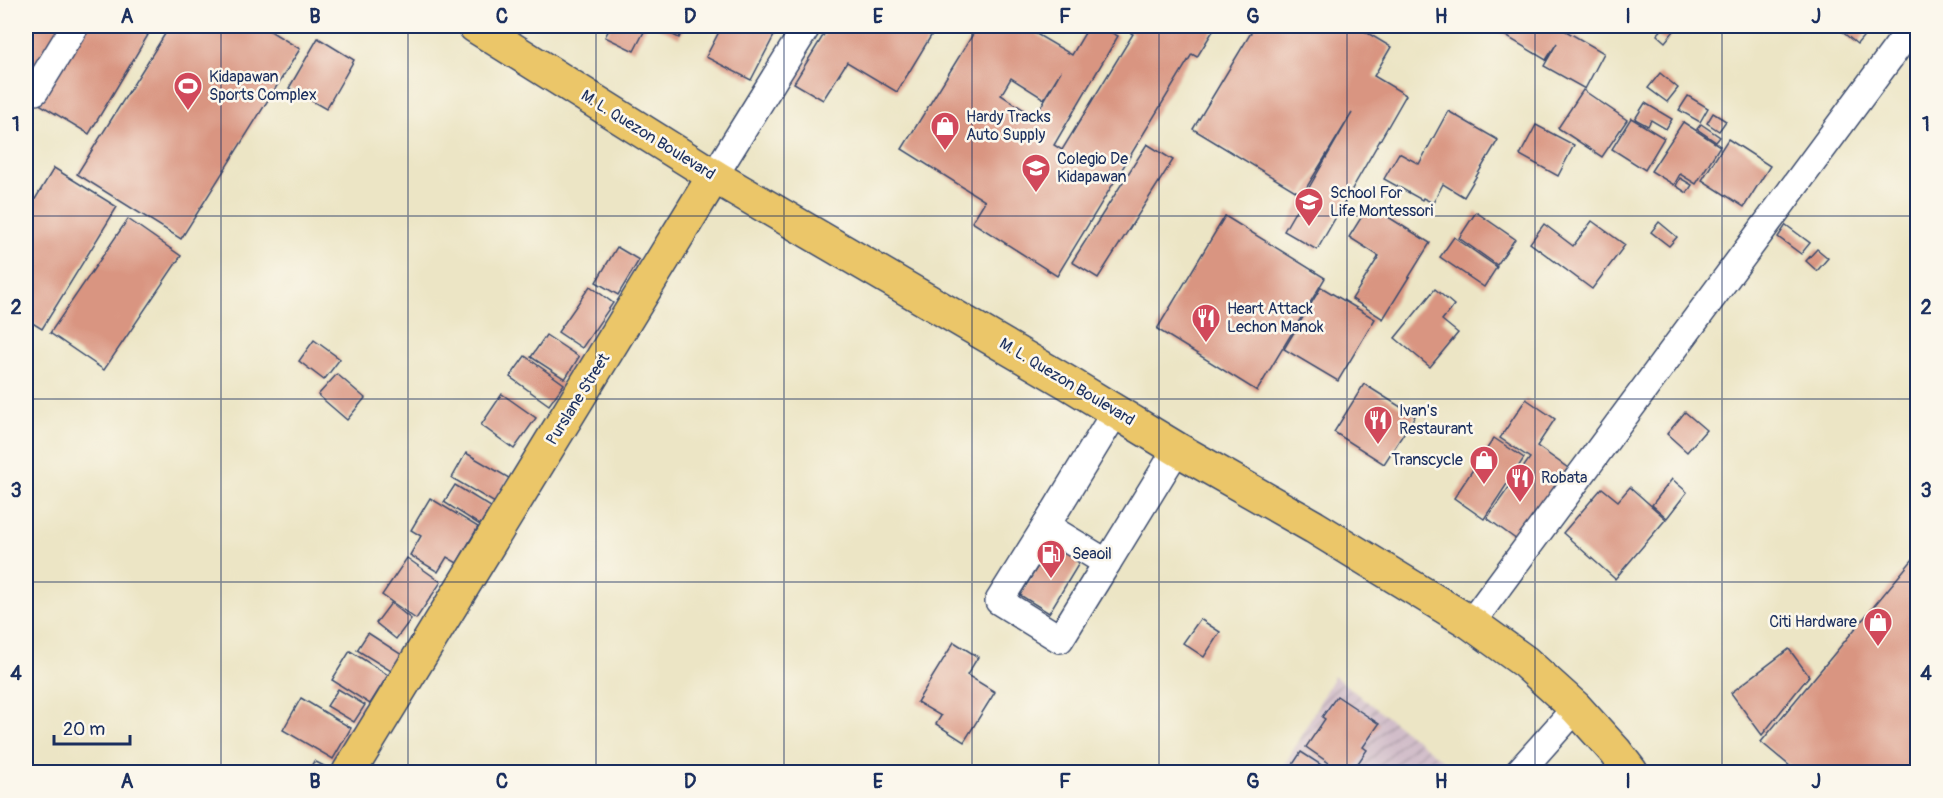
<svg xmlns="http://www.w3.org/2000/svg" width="1943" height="798" viewBox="0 0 1943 798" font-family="Pangolin,sans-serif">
	<defs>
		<pattern id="industrial-furrows" width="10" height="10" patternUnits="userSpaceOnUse" patternTransform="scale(1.5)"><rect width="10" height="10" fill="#d1bdc9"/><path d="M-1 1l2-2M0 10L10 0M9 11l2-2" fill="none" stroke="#a99aa6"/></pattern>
	</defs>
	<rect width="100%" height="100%" fill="#fbf7ec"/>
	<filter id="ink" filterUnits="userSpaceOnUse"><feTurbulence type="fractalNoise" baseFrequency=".0167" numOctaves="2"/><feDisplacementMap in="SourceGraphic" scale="12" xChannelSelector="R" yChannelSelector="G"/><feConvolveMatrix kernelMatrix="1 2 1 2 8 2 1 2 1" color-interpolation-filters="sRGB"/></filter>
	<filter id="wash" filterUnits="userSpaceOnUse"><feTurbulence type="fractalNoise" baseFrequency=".008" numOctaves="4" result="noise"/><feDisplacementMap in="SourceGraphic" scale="24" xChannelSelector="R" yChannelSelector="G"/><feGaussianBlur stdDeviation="1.35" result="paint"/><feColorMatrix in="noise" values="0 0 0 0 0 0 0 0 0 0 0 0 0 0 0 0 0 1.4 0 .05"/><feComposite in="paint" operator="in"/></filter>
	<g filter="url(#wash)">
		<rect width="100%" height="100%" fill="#ece5c5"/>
		<path fill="url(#industrial-furrows)" d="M1334,676L1458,772H1281Z"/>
		<g id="blocks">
			<g fill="#d99581" fill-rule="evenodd">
				<path d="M26,26H64L26,86Z"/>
				<path d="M82,26H133L148,35L89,134L36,102Z"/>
				<path d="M170,26H262L300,49L181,239L77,174Z"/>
				<path d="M611,26H647L634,51L605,37Z"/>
				<path d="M655,26H685L679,38Z"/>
				<path d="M722,26H779L751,80L706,57Z"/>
				<path d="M829,26H937L897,92L847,62L823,100L794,83Z"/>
				<path d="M978,26H1023L1072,55L1089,26H1099L1118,36L1054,145L1062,150L1133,34L1119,26H1216L1197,57L1192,54L1057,276L972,222L985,201L902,149ZM1061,71L1035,117L1001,95L1011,78L1044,99Z"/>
				<path d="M1255,26H1356L1391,47L1374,76L1406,95L1317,250L1284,231L1352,113L1302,195L1193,129Z"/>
				<path d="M1489,26H1566L1564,30L1604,53L1585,89L1544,66L1557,43L1546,60Z"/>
				<path d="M1665,26H1678L1665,42L1657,35Z"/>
				<path d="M1835,26H1861L1868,31L1857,44Z"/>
				<path d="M318,38L354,60L326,109L289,88Z"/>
				<path d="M1660,73L1678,88L1667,102L1648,88Z"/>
				<path d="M1583,90L1627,120L1602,157L1558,128Z"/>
				<path d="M1688,96L1708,108L1700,122L1679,110Z"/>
				<path d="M1645,103L1672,119L1666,129L1651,120L1648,126L1635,119Z"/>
				<path d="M1448,111L1498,140L1464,197L1443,184L1433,203L1423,198L1422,200L1384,179L1399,153L1419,164Z"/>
				<path d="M1713,113L1726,121L1719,131L1707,123Z"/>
				<path d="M1631,118L1664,138L1645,170L1612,149Z"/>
				<path d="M1683,122L1720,146L1696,184L1680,174L1674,185L1651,171Z"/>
				<path d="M1701,124L1720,137L1716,142L1697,129Z"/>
				<path d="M1536,125L1574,145L1558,176L1520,155Z"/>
				<path d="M1728,139L1770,166L1744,207L1702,180Z"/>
				<path d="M1147,144L1173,160L1098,278L1072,262Z"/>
				<path d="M54,168L117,207L42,329L26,319V214Z"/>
				<path d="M1680,178L1692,185L1687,193L1676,186Z"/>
				<path d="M1369,205L1430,243L1383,319L1352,299L1379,256L1349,237Z"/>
				<path d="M1476,212L1515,239L1497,265L1459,238Z"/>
				<path d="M1225,216L1325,278L1257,391L1157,329Z"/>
				<path d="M128,219L181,256L104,370L50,333Z"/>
				<path d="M1592,221L1625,245L1592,289L1530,243L1544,224L1573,246Z"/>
				<path d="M1659,222L1677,237L1669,246L1651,232Z"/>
				<path d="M1786,225L1810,243L1801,254L1778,237Z"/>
				<path d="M1454,237L1497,267L1484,287L1440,257Z"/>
				<path d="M617,247L639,260L618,295L596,282Z"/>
				<path d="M1817,249L1828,258L1817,271L1806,261Z"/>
				<path d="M590,286L613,303L582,348L558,332Z"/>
				<path d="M1321,287L1375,319L1338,381L1284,349Z"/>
				<path d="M1435,289L1454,305L1442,320L1458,333L1430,367L1395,338Z"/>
				<path d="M546,335L579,357L565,379L531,357Z"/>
				<path d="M314,340L340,359L324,380L299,361Z"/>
				<path d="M525,356L564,384L549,405L510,377Z"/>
				<path d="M337,374L365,398L347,420L318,395Z"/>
				<path d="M1364,384L1415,416L1384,464L1334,432Z"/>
				<path d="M502,394L536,418L514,449L481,425Z"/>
				<path d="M1526,399L1555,419L1537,446L1568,468L1517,540L1487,518L1530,458L1500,438Z"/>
				<path d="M1685,412L1706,430L1687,452L1667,434Z"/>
				<path d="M1494,438L1524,458L1484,519L1454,498Z"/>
				<path d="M466,453L509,478L495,503L452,478Z"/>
				<path d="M1672,479L1687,492L1667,518L1652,505Z"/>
				<path d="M455,485L491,507L480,525L444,502Z"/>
				<path d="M1630,487L1666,519L1615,579L1563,533L1602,488L1618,501Z"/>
				<path d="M430,498L478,527L457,563L447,557L438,572L410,555L421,536L411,530Z"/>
				<path d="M1053,542L1081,560L1049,613L1020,595Z"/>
				<path d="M1918,553V772H1797L1761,742Z"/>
				<path d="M407,558L441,582L416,619L382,595Z"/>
				<path d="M391,603L411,619L396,639L376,623Z"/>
				<path d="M1200,619L1220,632L1204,657L1183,643Z"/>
				<path d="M368,633L402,655L391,671L357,650Z"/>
				<path d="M954,642L978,657L967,675L995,692L964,742L936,724L941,716L917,702Z"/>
				<path d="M1789,649L1809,676L1762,735L1731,693Z"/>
				<path d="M350,651L388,675L370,704L332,680Z"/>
				<path d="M338,689L365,705L354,722L327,706Z"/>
				<path d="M1337,696L1379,724L1363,747L1367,750L1352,772H1342L1306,747L1325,719L1322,717Z"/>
				<path d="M301,698L351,728L333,759L283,730Z"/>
				<path d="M1301,752L1332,772H1288Z"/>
				<path d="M314,761L330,769L329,772H308Z"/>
				<path d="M26,763L40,772H26Z"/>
			</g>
		</g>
	</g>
	<g filter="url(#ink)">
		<use href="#blocks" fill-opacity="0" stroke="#3a4a6d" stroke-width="1.5"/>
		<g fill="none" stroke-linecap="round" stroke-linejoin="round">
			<g stroke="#3a4a6d" stroke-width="30">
				<g id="minor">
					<path d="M35,91L75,26"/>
					<path d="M714,176L807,26"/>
					<path d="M1116,411L1046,526L1107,563L1177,449"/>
					<path d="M1046,526L999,601L1060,639L1107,563"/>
					<path d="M1471,623L1913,26"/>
					<path d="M1519,772L1576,708"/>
				</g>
			</g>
			<g stroke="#3a4a6d" stroke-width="36">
				<path id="major" d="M349,772L714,176"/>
			</g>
			<g stroke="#3a4a6d" stroke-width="36">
				<path id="highway" d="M475,26L714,176L1070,384L1177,449L1314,527L1471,623L1525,662L1576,708L1615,751L1631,772"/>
			</g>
			<use href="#minor" stroke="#fff" stroke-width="27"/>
			<use href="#major" stroke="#ebc669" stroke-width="33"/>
			<use href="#highway" stroke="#ebc669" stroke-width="33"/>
		</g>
	</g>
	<path fill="none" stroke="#1b2f5e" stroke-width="1.5" stroke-opacity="0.55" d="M221,26V772M408,26V772M596,26V772M784,26V772M972,26V772M1159,26V772M1347,26V772M1535,26V772M1722,26V772M26,216H1918M26,399H1918M26,582H1918"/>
	<defs>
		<g id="stadium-pin" transform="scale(1.5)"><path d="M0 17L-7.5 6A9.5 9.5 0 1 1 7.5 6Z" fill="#d1495b" stroke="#fbf7ec"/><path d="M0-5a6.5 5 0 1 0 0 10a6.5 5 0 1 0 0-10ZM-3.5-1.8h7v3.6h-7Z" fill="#fff"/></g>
		<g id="shop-pin" transform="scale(1.5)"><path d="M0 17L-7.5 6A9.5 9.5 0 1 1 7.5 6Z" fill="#d1495b" stroke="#fbf7ec"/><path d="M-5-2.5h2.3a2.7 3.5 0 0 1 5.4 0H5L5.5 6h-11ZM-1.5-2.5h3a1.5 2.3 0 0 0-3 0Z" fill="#fff"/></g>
		<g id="university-pin" transform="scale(1.5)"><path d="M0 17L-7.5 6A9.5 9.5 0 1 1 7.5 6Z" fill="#d1495b" stroke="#fbf7ec"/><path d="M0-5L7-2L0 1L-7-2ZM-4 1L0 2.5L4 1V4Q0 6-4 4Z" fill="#fff"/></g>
		<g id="school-pin" transform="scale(1.5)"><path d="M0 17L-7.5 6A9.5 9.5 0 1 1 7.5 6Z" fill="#d1495b" stroke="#fbf7ec"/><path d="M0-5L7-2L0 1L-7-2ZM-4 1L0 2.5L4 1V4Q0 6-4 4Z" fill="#fff"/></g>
		<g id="restaurant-pin" transform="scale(1.5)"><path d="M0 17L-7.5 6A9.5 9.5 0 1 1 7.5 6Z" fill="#d1495b" stroke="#fbf7ec"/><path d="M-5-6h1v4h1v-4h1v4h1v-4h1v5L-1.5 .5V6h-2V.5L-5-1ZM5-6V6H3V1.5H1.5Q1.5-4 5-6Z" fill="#fff"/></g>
		<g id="fuel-pin" transform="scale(1.5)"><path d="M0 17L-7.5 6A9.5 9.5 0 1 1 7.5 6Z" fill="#d1495b" stroke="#fbf7ec"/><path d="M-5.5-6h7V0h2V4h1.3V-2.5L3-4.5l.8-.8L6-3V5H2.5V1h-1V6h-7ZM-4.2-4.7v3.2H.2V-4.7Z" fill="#fff"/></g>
	</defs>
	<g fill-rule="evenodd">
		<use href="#stadium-pin" x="188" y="86"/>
		<use href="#shop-pin" x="945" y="126"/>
		<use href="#university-pin" x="1036" y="168"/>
		<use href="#school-pin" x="1309" y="202"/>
		<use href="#restaurant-pin" x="1206" y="318"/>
		<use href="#restaurant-pin" x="1378" y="420"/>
		<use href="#shop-pin" x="1484" y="460"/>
		<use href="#restaurant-pin" x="1520" y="478"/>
		<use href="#fuel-pin" x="1051" y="554"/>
		<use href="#shop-pin" x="1878" y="622"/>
	</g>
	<g text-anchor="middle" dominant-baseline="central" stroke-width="5" stroke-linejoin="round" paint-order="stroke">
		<g font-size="16" fill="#1b2f5e" stroke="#fbf7ec" text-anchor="start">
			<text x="209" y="77">Kidapawan<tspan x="209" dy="18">Sports Complex</tspan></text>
			<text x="966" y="117">Hardy Tracks<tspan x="966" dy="18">Auto Supply</tspan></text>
			<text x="1057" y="159">Colegio De<tspan x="1057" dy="18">Kidapawan</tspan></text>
			<text x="1330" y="193">School For<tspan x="1330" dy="18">Life Montessori</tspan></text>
			<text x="1227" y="309">Heart Attack<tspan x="1227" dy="18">Lechon Manok</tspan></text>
			<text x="1399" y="411">Ivan's<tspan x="1399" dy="18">Restaurant</tspan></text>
			<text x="1463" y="460" text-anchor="end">Transcycle</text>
			<text x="1541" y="478">Robata</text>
			<text x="1072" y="554">Seaoil</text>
			<text x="1857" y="622" text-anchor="end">Citi Hardware</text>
		</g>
		<g font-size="16" fill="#1b2f5e" stroke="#fbf7ec">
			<text transform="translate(648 135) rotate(32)">M. L. Quezon Boulevard</text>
			<text transform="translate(1067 382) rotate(31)">M. L. Quezon Boulevard</text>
			<text transform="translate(578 399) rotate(-58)">Purslane Street</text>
		</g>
	</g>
	<rect width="1943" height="798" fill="none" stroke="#fbf7ec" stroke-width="66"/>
	<path d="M54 735v9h76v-9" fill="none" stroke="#1b2f5e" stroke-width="3"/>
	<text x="63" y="735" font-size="18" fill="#1b2f5e" stroke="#fbf7ec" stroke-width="4.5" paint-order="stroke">20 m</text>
	<rect x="33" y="33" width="1877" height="732" fill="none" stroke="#1b2f5e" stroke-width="2"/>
	<g font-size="20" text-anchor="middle" font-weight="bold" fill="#1b2f5e">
		<text x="127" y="23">A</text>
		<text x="315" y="23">B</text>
		<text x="502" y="23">C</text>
		<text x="690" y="23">D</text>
		<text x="878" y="23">E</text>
		<text x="1065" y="23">F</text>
		<text x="1253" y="23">G</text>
		<text x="1441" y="23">H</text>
		<text x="1628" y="23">I</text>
		<text x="1816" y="23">J</text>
		<text x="16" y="131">1</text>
		<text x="1926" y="131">1</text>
		<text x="16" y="314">2</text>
		<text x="1926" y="314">2</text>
		<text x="16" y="497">3</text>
		<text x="1926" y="497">3</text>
		<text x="16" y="680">4</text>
		<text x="1926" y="680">4</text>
		<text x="127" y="788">A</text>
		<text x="315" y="788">B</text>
		<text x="502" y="788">C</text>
		<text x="690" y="788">D</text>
		<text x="878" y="788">E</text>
		<text x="1065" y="788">F</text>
		<text x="1253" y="788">G</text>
		<text x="1441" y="788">H</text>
		<text x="1628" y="788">I</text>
		<text x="1816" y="788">J</text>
	</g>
</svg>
